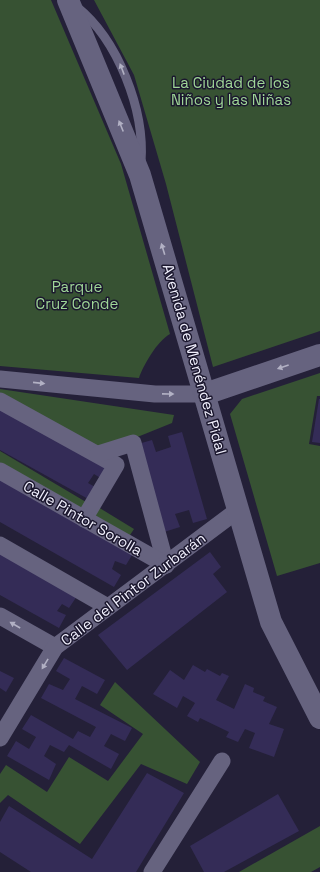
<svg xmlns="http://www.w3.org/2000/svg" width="320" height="872" viewBox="0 0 320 872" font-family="'Space Grotesk',sans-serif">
	<rect width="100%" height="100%" fill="#242038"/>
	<g fill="#375233">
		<path d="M0,0H51L121,164L170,334C157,341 143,366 139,378L0,366Z"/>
		<path d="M94,0H320V331L213,367L166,184L134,75Z"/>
		<path d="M320,373V396H317L309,444L320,446V563L277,576L230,414L242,399Z"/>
		<path d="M0,389L174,415L172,423L125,442L100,450L0,395Z"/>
		<path d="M0,451L86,502L80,510L0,464Z"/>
		<path d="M98,507L134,529L128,538L92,519Z"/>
		<path d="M115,682L200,762L187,784L141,764L80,844L8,795L0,803V774L6,765L47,792L69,757L108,781L143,734L100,705Z"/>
		<path d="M320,826V867L311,872H239Z"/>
	</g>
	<g fill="#342c57">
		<path d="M319,399H320V443L312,442Z"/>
		<path d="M0,407L110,467L102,479L94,474L88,483L97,488L90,500L0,450Z"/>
		<path d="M182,432L207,519L193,523L189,510L175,514L180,527L164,532L138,444L152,440L156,452L171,447L168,436Z"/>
		<path d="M0,479L132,555L126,565L115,561L112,569L121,575L114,587L0,522Z"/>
		<path d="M0,552L77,596L69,608L62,604L57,611L66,615L59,628L0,595Z"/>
		<path d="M210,552L221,567L213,574L227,592L127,670L98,635Z"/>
		<path d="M64,658L105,680L97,694L82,686L75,699L132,728L125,741L111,734L104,746L119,754L111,769L69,745L64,752L50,745L44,756L56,764L49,780L7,756L16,741L29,749L36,737L22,729L31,715L73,739L78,731L90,737L96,727L41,698L49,684L63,690L70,679L56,671Z"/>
		<path d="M193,665L205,672L207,669L220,676L222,673L229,676L216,700L234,709L245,684L254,688L253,692L265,697L263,701L277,707L269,724L284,729L274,757L249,748L255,733L245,729L238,742L226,737L229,732L200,718L198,722L187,716L195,703L183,696L177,708L153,694L170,670L184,680Z"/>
		<path d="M0,671L14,678L6,692L0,688Z"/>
		<path d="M147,773L184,793L136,872H31L0,852V822L9,806L92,859Z"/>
		<path d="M278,794L299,831L224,872H204L190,846Z"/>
	</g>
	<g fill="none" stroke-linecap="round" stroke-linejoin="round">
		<path stroke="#66637f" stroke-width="9" d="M77,7C118,40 145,110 141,162"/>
		<g stroke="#66637f" stroke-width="17">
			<path d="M0,379L155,394H205"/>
			<path d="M0,401L116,465L84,519"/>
			<path d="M98,454L133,443L166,565"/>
			<path d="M0,471L166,565"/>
			<path d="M0,545L108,607"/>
			<path d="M0,616L55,647"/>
			<path d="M0,738L55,647L238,510"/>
			<path d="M152,872L222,761"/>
		</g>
		<g stroke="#66637f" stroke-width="22">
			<path d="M68,0L140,175L271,622L320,718"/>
			<path d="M205,394L320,355"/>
		</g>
	</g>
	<defs><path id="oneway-solid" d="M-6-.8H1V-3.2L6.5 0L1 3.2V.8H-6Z"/></defs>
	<g fill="#b2b1c4">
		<use href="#oneway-solid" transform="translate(122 69) rotate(-111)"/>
		<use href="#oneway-solid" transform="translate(121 126) rotate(-112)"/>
		<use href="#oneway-solid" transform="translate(163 249) rotate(-107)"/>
		<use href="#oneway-solid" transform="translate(283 367) rotate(161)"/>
		<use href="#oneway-solid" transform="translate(39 383) rotate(6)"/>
		<use href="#oneway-solid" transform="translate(168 394) rotate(1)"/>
		<use href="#oneway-solid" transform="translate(15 625) rotate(-150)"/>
		<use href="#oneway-solid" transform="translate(45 664) rotate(121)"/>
	</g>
	<g text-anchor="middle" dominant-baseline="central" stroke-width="3" stroke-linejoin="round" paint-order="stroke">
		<g font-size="15" fill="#9fd697" stroke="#1b172e">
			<text x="231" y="82">La Ciudad de los<tspan x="231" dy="17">Niños y las Niñas</tspan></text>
			<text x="77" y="286">Parque<tspan x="77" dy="17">Cruz Conde</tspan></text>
		</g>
		<g font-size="15" fill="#f1f0fd" stroke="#1b172e">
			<text transform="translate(195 359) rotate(74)">Avenida de Menéndez Pidal</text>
			<text transform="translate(83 518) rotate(30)">Calle Pintor Sorolla</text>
			<text transform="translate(133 589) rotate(-37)">Calle del Pintor Zurbarán</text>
		</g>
	</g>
</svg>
